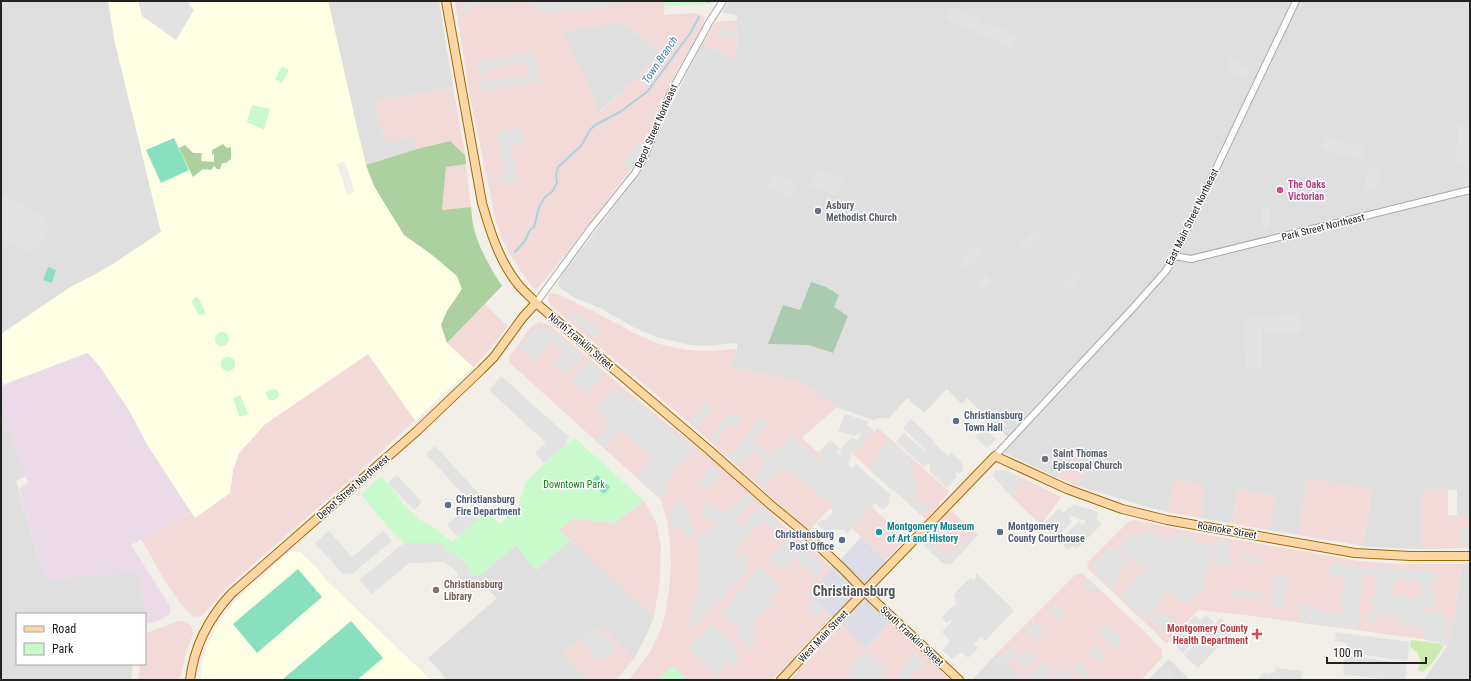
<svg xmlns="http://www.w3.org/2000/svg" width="1471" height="681" viewBox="0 0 1471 681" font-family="'Roboto Condensed',sans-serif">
	<rect width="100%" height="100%" fill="#f2efe9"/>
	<g fill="#e0dfdf" fill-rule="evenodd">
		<path d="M1,1H108L115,43L161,232L113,264L94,275L69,288L1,336Z"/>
		<path d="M328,1H439L453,87L375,101L388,143L414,137L417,149L366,165Z"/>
		<path d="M729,1H1470V515H1457V490L1423,489L1421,549L1395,548L1363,546L1371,490L1307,478L1298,535L1269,530L1274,496L1237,489L1233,524L1201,518L1204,485L1176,480L1167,512L1154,509L1078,486L1087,467L1070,455L1058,478L1007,454L1005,451L1013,442L967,398L962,404L947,389L924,413L907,398L889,418H880L872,420L837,407L800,382L731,367L737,349V343L704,346L690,345L657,337L635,328L600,308L575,298L560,288L558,286V283L562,275L643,169L650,155L672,103L702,44L736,58L737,15L723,13L722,12ZM800,310L833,353L808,345L768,344Z"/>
		<path d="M620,22L661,52L637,78L597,114L563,31Z"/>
		<path d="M1,401L6,420L26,476L16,481L37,553L47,580L139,571L145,614H17V664H133L131,680H1Z"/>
		<path d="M570,540L654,617L647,634L634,659L601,625L562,652L589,680H447L428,658L497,598L479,581V576L516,545L536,570Z"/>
		<path d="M1470,563V680H1424L1447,646L1454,619L1462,564Z"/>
		<path d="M996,654L1025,680H972Z"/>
		<path d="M1168,660L1171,661L1190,680H1148Z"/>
	</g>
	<g fill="#f2dad9" fill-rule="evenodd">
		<path d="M455,1H665L664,15L696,13L702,15L704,17V24L671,82L646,144L635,164L566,254L539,287L536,289L532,287L525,277L514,261L502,239L495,218L470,97ZM620,22L661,52L637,78L598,114L596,101L563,31Z"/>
		<path d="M722,21H737L736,58L702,44L715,23Z"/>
		<path d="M453,87L465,155L450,141L417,149L414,137L388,144L377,122L375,101Z"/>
		<path d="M466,164L471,207L442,210L446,167Z"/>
		<path d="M550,293L557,294L593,311L636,334L659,344L687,350L712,351L737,349L731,367L800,382L837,407L802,438L841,474L872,507L903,536V542L887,559H885L830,508L810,530L791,515L685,419L551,306L548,301Z"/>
		<path d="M484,304L508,326L492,347L473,367L447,343Z"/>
		<path d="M541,322L551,326L646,407L714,461L764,506L796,538L808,545L833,569L809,594L832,616L796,655V658L792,663H789L772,680H629L650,652L662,627L665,615L669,589L671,566L670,543L667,521L661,500L510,363L509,357L530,328L535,324Z"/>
		<path d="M368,354L415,420L368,464L226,588L204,614L198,617L192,616L180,603L165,581L141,539L191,512L195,518L230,493L233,470L239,453L264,425Z"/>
		<path d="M878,428L950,492L939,503V506L926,520L894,490L893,491L853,454Z"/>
		<path d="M1070,455L1087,467L1078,486L1058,478Z"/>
		<path d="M1307,478L1371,489L1363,546L1298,535Z"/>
		<path d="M1025,479L1061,497L1041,525L1012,497Z"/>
		<path d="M1176,479L1204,485L1201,518L1167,512Z"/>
		<path d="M1237,489L1275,496L1269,530L1233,524Z"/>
		<path d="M1422,489H1448V515H1470V548L1421,549Z"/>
		<path d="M644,501L656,522L661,546L660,580L654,617L559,530L573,518L615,523Z"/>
		<path d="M951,510L978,535L950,565L923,540V538L924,535L928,534L942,519V516L946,512H949Z"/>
		<path d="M1134,520L1197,533L1359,561L1402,564H1462L1454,619L1447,646L1437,641L1244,615L1198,610L1166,644L1156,633L1088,569L1087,563L1128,522Z"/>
		<path d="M1080,573L1084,575L1142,629L1162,650V658L1141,680H1024L996,654L1075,575Z"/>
		<path d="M179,621H183L190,625L192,628L193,634L185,656L180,680H138L140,664H145L146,633Z"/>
		<path d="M890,622L896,626L898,628V630L950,680H791L798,672V668L802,664H805L842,625L866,648Z"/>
		<path d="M601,625L634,659L616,680H589L562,652Z"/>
	</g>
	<path fill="#ebdbe8" d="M87,353L94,358L114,388L129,410L148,446L191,512L131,545L170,606V614L158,621L146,624L139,571L47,581L37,553L19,489L28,483L6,420L1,401V386Z"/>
	<g fill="#ffffe5" fill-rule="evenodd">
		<path d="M108,1H328L358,133L366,165L374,186L404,235L431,254L457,276L462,289L447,311L441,326L447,343L473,367L415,420L368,354L264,425L239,453L233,470L230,493L195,518L148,446L129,410L114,388L101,368L89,354L87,353L4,384L1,377V336L4,332L69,288L94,275L113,264L161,232L115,43ZM345,161L355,192L347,195L337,164Z"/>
		<path d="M292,551H296L300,552L317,568L326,580L431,680H200L202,664L208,643L220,620L237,599L288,553Z"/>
	</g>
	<path fill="#cdebb0" d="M1411,640L1429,642L1435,644L1436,642L1444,646L1434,661L1423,672L1418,670L1421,661L1417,652L1410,647Z"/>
	<g fill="#add19e">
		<path d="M450,141L465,155L466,164L446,167L442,210L471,207C472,215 472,222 474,229C479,249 491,269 502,286L447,343L441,325L447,311L462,289L457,276L431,254L404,235L374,186L366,165L417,149Z"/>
		<path d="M223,144L227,148L231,147V159L226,163H222L220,169H217L214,166L211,170L203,169L193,177L179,148L185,145L193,153H202L201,161L214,162V155L212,154V150Z"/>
	</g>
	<path fill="#aacbaf" d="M811,282L826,287L839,295L834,307L848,316L833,353L808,345L768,344L783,305L800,310Z"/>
	<g fill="#c8facc">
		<path d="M665,1H716L710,4L664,6Z"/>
		<path d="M282,66L289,70L282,83L275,79Z"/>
		<path d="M252,105L270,109L264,130L247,122Z"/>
		<path d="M197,297C201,302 204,307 205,313L203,315L198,314L192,302L194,298Z"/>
		<circle cx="222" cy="339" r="7"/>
		<circle cx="228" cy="364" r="7"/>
		<path d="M274,389L277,390L279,395C278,399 273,401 269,400L265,392Z"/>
		<path d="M240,395L248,414L240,417L233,398Z"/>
		<path d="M575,438L644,501L615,523L573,518L559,530L570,540L535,570L516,545L479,576H472L468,566L459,557L434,543H404L387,526L361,494L381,476L395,492L404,505L420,520L429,524L452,542L454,541L487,510L500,524L517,508L526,482L544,464Z"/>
		<path d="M672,666L687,680H658Z"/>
	</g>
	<g fill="#88e0be">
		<path d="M174,138L189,170L161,183L146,150Z"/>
		<path d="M48,267L56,270L52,283L43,280Z"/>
		<path d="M597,475L610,487L604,494L590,482Z"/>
		<path d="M298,569L322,597L257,653L233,624Z"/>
		<path d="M351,621L383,658L357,680H282Z"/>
	</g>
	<g fill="#e2e2e2" fill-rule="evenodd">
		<path d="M138,1H190L189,5L194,10L176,40L142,16Z"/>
		<path d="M463,1H510L511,4L470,6V14H464Z"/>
		<path d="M525,1H643L582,10L546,13L536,9Z"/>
		<path d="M951,7L979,19L977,24L982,27L985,22L1017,36L1011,48L946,19Z"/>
		<path d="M721,26L735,31L733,39L718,33Z"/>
		<path d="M534,52L535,60L538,59L541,73L538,74L540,81L492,89L480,90L479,80L486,79L487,81L529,76L526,64L521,63V61L485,70V72L482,73H478L476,62Z"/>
		<path d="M1231,58L1251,70L1246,79L1226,69Z"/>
		<path d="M1459,125L1470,126V144L1469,148L1470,150V186L1464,187L1467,168L1464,164L1455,162Z"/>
		<path d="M519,127L526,142L511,145L517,178L513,179V184L500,183L501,172H506L498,133L508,130L509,132Z"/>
		<path d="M1324,137L1364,147L1363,159L1321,149Z"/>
		<path d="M641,141L646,144L640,156L631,170L623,163Z"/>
		<path d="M1369,167L1381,170L1376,191L1364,188Z"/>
		<path d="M817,169L843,178L836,196L810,186Z"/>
		<path d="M774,173L798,183L791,198L768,187Z"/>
		<path d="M4,194L47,218L45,224L50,227L36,251L31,248L28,253L1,238V200Z"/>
		<path d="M1270,207V227L1262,230L1263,208Z"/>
		<path d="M1035,230L1041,235L1026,252L1020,246Z"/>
		<path d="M973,247L983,250V254L980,255L968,268L956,266Z"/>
		<path d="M1079,268L1084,273L1067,291L1061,286Z"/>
		<path d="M986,274L992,281L984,289L977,282Z"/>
		<path d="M573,309L601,331L595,338L568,316Z"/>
		<path d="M1283,314H1301V332L1265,333L1264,328L1262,330V369H1246L1244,322L1250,318L1280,316Z"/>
		<path d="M539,327L544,328L548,331L551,329L584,356L566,375L551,363L559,356L561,357L564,353L551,340L547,343L549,346L534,361L519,348L527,336L534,330Z"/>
		<path d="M588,360L605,375L587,394L570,380Z"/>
		<path d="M501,376L569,437L566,441L568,444L544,463L535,452L546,443L489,390Z"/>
		<path d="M619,391L628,398L630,402L635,400L695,449L666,480L669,488L665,490V495L658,496L657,492L655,494L635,476L652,457L621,429L604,448L595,441L610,425L593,405L600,403L612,392H617Z"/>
		<path d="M705,403L712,408L698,426L692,421Z"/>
		<path d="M729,412L744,419L737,427L729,423L715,444L710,439Z"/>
		<path d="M845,414L868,421L867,426H870L874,432L851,456L848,464L852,468L856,464L891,495L888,498L890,500L888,503L889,504L883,510L875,503L854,527L852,525L850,527L852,529L847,534L842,529L840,531L837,529L835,531L833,528L827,534L817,524L822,519L824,521L833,512L830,508L832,505L797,476L794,479L782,468L764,487L753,477L766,462L754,451L740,465L730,456L732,454L731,453L761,417L768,423L754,441L771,456L791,435L820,461L823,457L818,453L830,440L840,449L837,453L842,456V454L839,451L852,437L857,440L861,435L858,433L855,436L838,431Z"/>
		<path d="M911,419L935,442L932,446L935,444L949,457L950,452L962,462L963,469L960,473L955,472L957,478L954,479V480L947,488L930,472V466L928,463L924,467L896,442L904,433L926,452H927L903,428Z"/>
		<path d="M984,428L996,439L987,448L975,437Z"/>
		<path d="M888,439L913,461L908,467L916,474L912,478L917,483L918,488L912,495L929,509L922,516L894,490L893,491L869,469Z"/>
		<path d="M435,446L481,496L472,504L426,454Z"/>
		<path d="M711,466L721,475L706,490L697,482Z"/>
		<path d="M996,470L1008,471L1025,479L1012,497L992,475Z"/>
		<path d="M397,475L422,502L414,510L388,483Z"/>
		<path d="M746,493L755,500L735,519L736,523L740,527L761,506L781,527L775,532L764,521L732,552L736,556L740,551L747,558L748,571L692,629L688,626L699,590L697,545L698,537L718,523L720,519Z"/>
		<path d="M684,502L695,534L693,537L684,538L681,528L673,529L668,511L672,509L673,506L678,503Z"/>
		<path d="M709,502L723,514L714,524L700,511Z"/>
		<path d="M1073,504L1098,512L1096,518L1102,524L1077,549L1073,546L1068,550L1063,545L1065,542L1062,538L1079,521L1083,525L1086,521L1070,516L1069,518L1072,522L1059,535L1055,532L1051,535L1043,524L1059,509L1063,513L1069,507L1072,508Z"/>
		<path d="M467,507L478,519L458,537L447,525Z"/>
		<path d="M1460,527H1470V545H1465L1461,542L1459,538Z"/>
		<path d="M1153,530L1154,535L1155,536L1172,539L1174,534L1195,537L1194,542L1195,543L1212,545L1204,593L1199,592L1198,594H1194L1192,603L1178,601V595L1164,592L1163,599L1145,620L1120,596L1147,567L1145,566L1142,569L1117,547L1128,534L1134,537H1137L1139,535V531Z"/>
		<path d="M329,531L352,557L383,531L392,541L352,574L342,573L315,543Z"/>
		<path d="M975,533L978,535L953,562L945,565L924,546L930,539L946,554L948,552L951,554L967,537L970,539Z"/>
		<path d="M788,539L792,543L794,542L804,549L824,567L815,578L792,556L789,559L793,562L785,570L781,566L778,569L768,560Z"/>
		<path d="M1216,540L1231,542L1229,566L1213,564L1214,541Z"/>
		<path d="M404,543H441L443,544L444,549L453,553L468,566L473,576H479V581L476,582L475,587L460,588L457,572L445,562L409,563L372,594L359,580Z"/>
		<path d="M1111,545L1131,563L1128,562L1116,576L1120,579L1111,590L1097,577L1098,575L1093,567L1094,561Z"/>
		<path d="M1242,554L1260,557L1259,563L1241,559Z"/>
		<path d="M1330,563L1346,565L1347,571L1348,565L1363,568L1358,629L1298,621L1300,603L1316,605L1315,610L1346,614L1345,613L1341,612L1344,580H1349V579L1329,575Z"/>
		<path d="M759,567L782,587L770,600L777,607L773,610L769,607L752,625L755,628L754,630L758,634L753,639L756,642L748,651L737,637L740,634L739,631L720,612L748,582V580Z"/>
		<path d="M1365,568L1431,570V572L1437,573L1435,583H1429V587L1434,588L1432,608L1427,607L1426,615H1428V611L1443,613V618L1450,620L1444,645L1437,641L1432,642L1423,639L1424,629L1414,628V626L1408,624L1407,627L1400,626V619L1393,615L1391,617L1381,615L1377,617L1376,623L1369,622L1368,620V613H1373L1375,605L1369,604L1370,598H1375L1376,581L1375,576H1365ZM1393,579L1421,581L1420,597L1394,596V581Z"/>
		<path d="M976,573L1010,606L1014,611L985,641L981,637L974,644L978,648L968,658L963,653H960L952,659L942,650L949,643V640L942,632L952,621L950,620L947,623L942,618L946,612L956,604L955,597L953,595L970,578L975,580Z"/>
		<path d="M1274,576L1288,577L1285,609L1273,608L1272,590Z"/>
		<path d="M1086,577L1098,588L1093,593L1081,582Z"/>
		<path d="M1231,589L1262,594L1261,601L1230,595Z"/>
		<path d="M812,599L823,609L815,618L804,608Z"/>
		<path d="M1055,603L1066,612L1064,619L1056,617L1049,611Z"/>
		<path d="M1159,610L1177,626L1169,636L1149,619Z"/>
		<path d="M1195,615L1200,620L1206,615L1214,622L1183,653L1170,641Z"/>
		<path d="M1221,618L1234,631L1198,668L1184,655Z"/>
		<path d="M1033,621L1037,625L1038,624L1043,629L1045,630L1036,639L1028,632L1024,630Z"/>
		<path d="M712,623L738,648L735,652L740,657L732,666L723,659L721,661L726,666L717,677L687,649Z"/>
		<path d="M1106,624L1124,640L1117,649L1098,632Z"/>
		<path d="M598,628L617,647L601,662L582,642V639Z"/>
		<path d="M1336,632L1410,642L1407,661L1345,652L1347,643L1335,641Z"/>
		<path d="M1094,645L1104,656L1099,663L1087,653Z"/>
		<path d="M1013,646L1019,652L1016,655L1019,656L1021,657L1029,650L1038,658L1025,668L1017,660L1011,658L1006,663H1002L1003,665L1001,668L993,661Z"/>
		<path d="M865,651V657L870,653L889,670L881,678L877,674L875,675L880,680H856L847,671Z"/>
		<path d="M916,653L926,662L908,680H899L900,678L897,675Z"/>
		<path d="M1345,655L1407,664L1405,680H1387L1343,674Z"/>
		<path d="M1043,662L1054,671L1046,680H1025Z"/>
		<path d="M1077,662L1089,672L1084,678L1081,677L1072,667Z"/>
		<path d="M1065,666L1070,671L1068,673L1072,676L1069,680H1052Z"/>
		<path d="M1276,668L1302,671L1301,680H1303H1257L1265,672L1268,674L1275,672Z"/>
		<path d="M1168,669L1178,680H1157Z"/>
	</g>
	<path fill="#dddde8" d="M861,537L891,565L865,592L893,619L866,648L809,594Z"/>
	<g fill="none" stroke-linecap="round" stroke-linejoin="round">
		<g stroke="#aad3df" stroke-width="2">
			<path d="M708,2L709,1"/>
			<path d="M515,252L525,241L530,230L534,227L539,207L545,197L552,192L557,183L556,175L558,167L581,146L590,130L595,125L620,112L648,91L691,32L699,17"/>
		</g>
		<g stroke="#a9a9a9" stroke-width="8">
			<g id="minor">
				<path d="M1175,256L1191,259L1470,190"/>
				<path d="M536,303L591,228L635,173L644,158L671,92L710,21L723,1"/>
				<path d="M995,456L1132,309L1165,272L1171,263L1296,1"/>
			</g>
		</g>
		<g stroke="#a06b00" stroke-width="10">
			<g id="major">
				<path d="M446,1L482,203C490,231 499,260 517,283C522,290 530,296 536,303L709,450L772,506L806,534L844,570L865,592L959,680"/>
				<path d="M190,680C194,646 208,619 231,594L417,431L481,370L494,357L523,317L536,303"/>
				<path d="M781,680L834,623L995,456L1067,489L1122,509L1167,520L1355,553L1410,556H1470"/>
			</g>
		</g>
		<use href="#minor" stroke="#fff" stroke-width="6"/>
		<use href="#major" stroke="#fcd6a4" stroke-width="8"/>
	</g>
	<circle fill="#d1479c" stroke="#fff" stroke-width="1.5" cx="1280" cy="190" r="4"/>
	<g fill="#6b7280" stroke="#fff" stroke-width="1.5">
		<circle cx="818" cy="211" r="4"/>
		<circle cx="1045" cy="459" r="4"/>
	</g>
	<g fill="#5c6f8a" stroke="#fff" stroke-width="1.5">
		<circle cx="956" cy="421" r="4"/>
		<circle cx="448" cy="505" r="4"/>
		<circle cx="1000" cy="532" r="4"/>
		<circle cx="842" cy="540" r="4"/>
	</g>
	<circle fill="#0f9aa8" stroke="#fff" stroke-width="1.5" cx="879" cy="532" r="4"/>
	<circle fill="#8d6e63" stroke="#fff" stroke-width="1.5" cx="436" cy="590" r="4"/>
	<path fill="#e0444e" stroke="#fff" stroke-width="1.5" d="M1255 628h4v4h4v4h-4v4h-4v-4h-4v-4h4z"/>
	<g text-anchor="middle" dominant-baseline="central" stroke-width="3" stroke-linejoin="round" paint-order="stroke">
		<g font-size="10" fill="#222" stroke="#fff">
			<text transform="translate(656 126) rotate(-66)">Depot Street Northeast</text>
			<text transform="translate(1192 217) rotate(-64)">East Main Street Northeast</text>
			<text transform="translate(1323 227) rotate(-14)">Park Street Northeast</text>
			<text transform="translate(581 341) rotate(40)">North Franklin Street</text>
			<text transform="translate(353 487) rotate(-41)">Depot Street Northwest</text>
			<text transform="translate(1227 530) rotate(10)">Roanoke Street</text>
			<text transform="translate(823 636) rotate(-47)">West Main Street</text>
			<text transform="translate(912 636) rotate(43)">South Franklin Street</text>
		</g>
		<g font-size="10" font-weight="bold" fill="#b23c85" stroke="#fff" text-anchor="start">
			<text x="1288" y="184">The Oaks<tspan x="1288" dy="12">Victorian</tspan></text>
		</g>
		<g font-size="10" font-weight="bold" fill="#5b616d" stroke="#fff" text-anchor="start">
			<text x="826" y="205">Asbury<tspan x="826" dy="12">Methodist Church</tspan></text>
			<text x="1053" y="453">Saint Thomas<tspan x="1053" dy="12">Episcopal Church</tspan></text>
		</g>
		<g font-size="10" font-weight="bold" fill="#4e5e75" stroke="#fff" text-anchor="start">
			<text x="964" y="415">Christiansburg<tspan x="964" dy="12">Town Hall</tspan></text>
			<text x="456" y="499">Christiansburg<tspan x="456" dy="12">Fire Department</tspan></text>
			<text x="1008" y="526">Montgomery<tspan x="1008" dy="12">County Courthouse</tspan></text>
			<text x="834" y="534" text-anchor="end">Christiansburg<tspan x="834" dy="12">Post Office</tspan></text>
		</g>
		<g font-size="10" fill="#0c8416" stroke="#fff">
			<text x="574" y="484">Downtown Park</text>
		</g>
		<g font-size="10" font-weight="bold" fill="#0d838f" stroke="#fff" text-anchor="start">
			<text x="887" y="526">Montgomery Museum<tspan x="887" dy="12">of Art and History</tspan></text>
		</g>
		<g font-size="10" font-weight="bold" fill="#785e54" stroke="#fff" text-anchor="start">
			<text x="444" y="584">Christiansburg<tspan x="444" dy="12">Library</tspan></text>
		</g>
		<g font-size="10" font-weight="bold" fill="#be3a42" stroke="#fff" text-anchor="end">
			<text x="1248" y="628">Montgomery County<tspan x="1248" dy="12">Health Department</tspan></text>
		</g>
		<g font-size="11" font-style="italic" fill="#4a7aab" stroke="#fff">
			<text transform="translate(660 60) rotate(-56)">Town Branch</text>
		</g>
		<g font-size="14" font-weight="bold" fill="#555" stroke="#fff">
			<text x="854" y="591">Christiansburg</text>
		</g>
	</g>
	<rect width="1471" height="681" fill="none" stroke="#222222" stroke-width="4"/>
	<rect x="16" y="613" width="130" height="52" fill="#ffffff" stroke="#a7a7a7"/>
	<rect x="24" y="626" width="20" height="6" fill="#fcd6a4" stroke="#a7a7a7"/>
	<text x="52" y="633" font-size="12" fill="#222222">Road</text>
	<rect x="24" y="643" width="20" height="12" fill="#c8facc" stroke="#a7a7a7"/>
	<text x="52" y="653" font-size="12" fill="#222222">Park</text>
	<path d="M1327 657v6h99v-6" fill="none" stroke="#222222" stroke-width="2"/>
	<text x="1333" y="657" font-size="12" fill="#222222" stroke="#ffffff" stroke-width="3" paint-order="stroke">100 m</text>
</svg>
